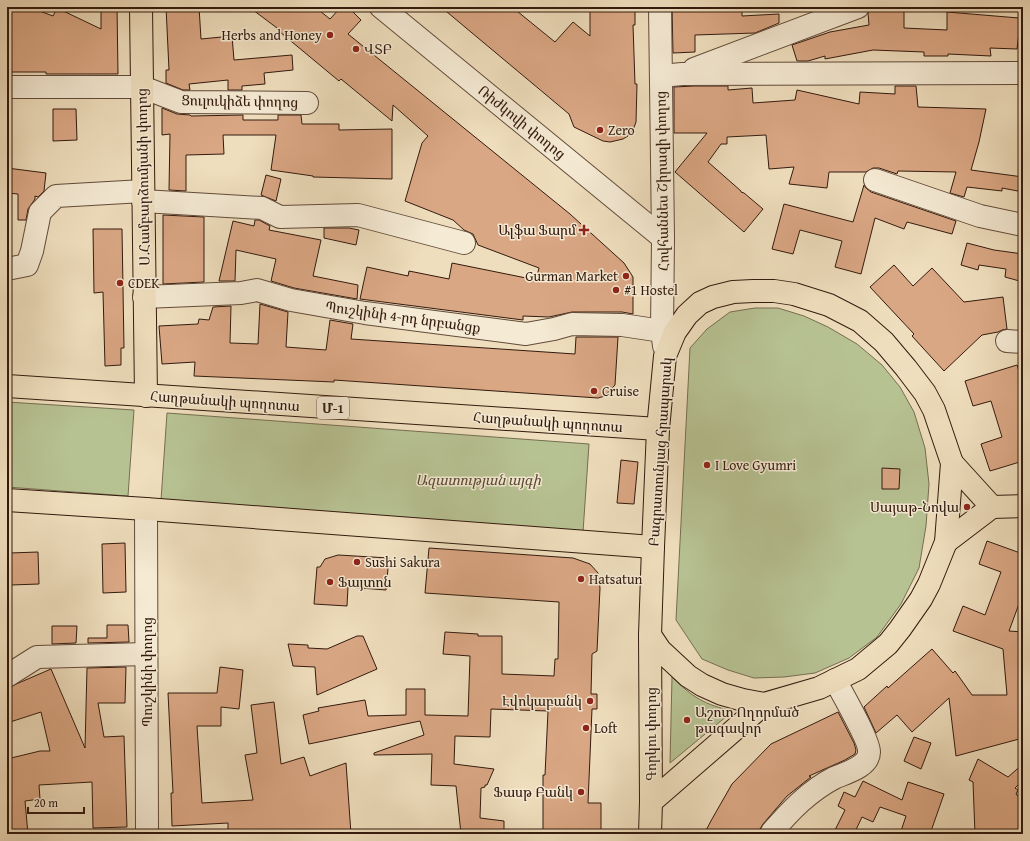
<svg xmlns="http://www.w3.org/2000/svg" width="1030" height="841" viewBox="0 0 1030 841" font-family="'Gentium Book Plus','Noto Serif Armenian',serif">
	<rect width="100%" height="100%" fill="#efdebd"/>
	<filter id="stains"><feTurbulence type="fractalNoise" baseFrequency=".005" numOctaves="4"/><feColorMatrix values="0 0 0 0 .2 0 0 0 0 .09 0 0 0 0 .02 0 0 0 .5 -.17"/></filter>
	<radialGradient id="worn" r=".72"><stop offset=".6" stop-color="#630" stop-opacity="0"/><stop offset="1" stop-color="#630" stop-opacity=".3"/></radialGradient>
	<g fill="#b7c293" stroke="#756e50">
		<path d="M755,308H778L804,316L828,327L857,344L882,365L900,387L914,412L925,448L929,484L926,526L919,568L901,604L877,637L849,658L815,673L784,677L754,678L728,670L702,659L676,620L690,348L707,329L730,312Z"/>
		<path d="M7,402L134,410L128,496L7,487Z"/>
		<path d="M167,413L589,444L583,532L161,500Z"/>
		<path d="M672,677C692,697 705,705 733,711L670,763Z"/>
	</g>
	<g fill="#daa784" stroke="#331a0e">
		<path d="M7,7H29L53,16L57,8L101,29V7H117L118,74H46V72H7Z"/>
		<path d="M166,7H199L201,39L232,36L234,60L292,55L293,70L264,73L265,84L242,86V90H228V80L189,84L190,90H183L166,83V70H169Z"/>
		<path d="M249,7H315L330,19L341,7H348L361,20L348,34L570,214L624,263L633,277V314L622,312H572L549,317L523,316V320L360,299L367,267L408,276L409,271L449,279L452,263L536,280L539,268L478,245L473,234L464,230L453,220L405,201L422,143L428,136L393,105L392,121L341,79L339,81L280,32L281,31Z"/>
		<path d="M441,7H512L555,42L573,22L590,36V7H635V25H633L635,84H637L636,122L633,130L628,136L623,139L610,142L603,141L574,127L569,114Z"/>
		<path d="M672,7H742V16L779,14V23L755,33L695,35V52L673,53Z"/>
		<path d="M870,7H904V28L947,30V12L1019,18V33L1017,49L990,48L991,56L948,54V56H924V52L873,50L825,59V56L808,61H797L792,45L830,32L869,25L868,13Z"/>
		<path d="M694,86H728V90L752,88L753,103L795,100L797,90L859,104L860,92L895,94V86H916L918,107L986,109L979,142L971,170L1023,177V192L1002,188V191L967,187L964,197L950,193L956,172L898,171L897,174L879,168H873L866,172H829L827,188L789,184L794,167L769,169L766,135L727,137V144H721L708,162L741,191V192L744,193L763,209L744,232L675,172L707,133H674V87Z"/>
		<path d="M162,108L177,114L190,115L191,116L243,115V120H278V115H301L302,124H339V130L392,129V179L313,177V176L271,170L276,135H223L224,154L186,155V191L169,190L170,134L162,135Z"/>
		<path d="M53,109H76L77,140L53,141Z"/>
		<path d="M7,168L46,173L44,191L38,197L35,196V199L28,209L26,220H18V194L7,193Z"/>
		<path d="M266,175L281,179L276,201L261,195Z"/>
		<path d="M864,185L866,188L871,192L956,221L952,234L907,222L904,229L875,218L861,274L835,267L842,241L800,230L793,254L772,249L784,204L853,222Z"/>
		<path d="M163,215L204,217V282L163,284Z"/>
		<path d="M255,220H259L270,226L269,230L321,240L313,276L358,285L357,299L294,288L271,281L276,259L236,250L235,281H219L233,221L254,226Z"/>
		<path d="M324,228H349L359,230L356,245L324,238Z"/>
		<path d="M93,229H122L124,348H121V365L105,366L103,292L94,293Z"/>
		<path d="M967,243L994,250L1023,254V282L1005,277L1006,269L979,265L978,270L961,265Z"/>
		<path d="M894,265L913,286L932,268L964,302L1003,297L1007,329L1002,330L998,332L982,335L944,371L912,336L914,334L870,287Z"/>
		<path d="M260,304L288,312L286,347L326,350L330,320L353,324L351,339L575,354L576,337H618L615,385L605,396L598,398L334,380V382L194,376L195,362L162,364L159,326L198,324L199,319L209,320L213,307L231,306L230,343L258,344Z"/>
		<path d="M1017,365L1023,383V461L990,471L981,444L1002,437L991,401L973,406L965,381Z"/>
		<path d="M621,460L638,462L634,504L617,503Z"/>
		<path d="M882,468L900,469L899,489H882Z"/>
		<path d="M987,541L1023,554V593L1009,631L1023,632V738L956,756L949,698L912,732L897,715L876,733L864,707L887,686L888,688L932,649L953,673L955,671L972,695H1007L1003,649L953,631L963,606L985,615L1001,572L979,564Z"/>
		<path d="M125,543L126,592L103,593L102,544Z"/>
		<path d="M429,548L573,558L590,564L598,573L600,588L597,651L592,654L591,694H597V709H592L588,803H601V834H543V775H545L548,711L491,709L490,737L455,736L454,764L494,769L487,785H485V787L481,788L480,818L504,821V834H461L456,786L431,785L432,754L374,755V753L424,735L420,721L309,744L303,715L319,711L318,708L365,700L368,716L406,715V689H425V715L468,716L470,656L443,654L445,632L478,634V636H502V674L554,676L555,659H558L559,602L425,593Z"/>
		<path d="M38,552L39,584L11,585L10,553Z"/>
		<path d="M338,555L389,558L386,590L348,587L347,606L314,604L317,567H320L325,559Z"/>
		<path d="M107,625H128L129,642L88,643V638H107Z"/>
		<path d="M52,626H77L76,643L52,644Z"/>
		<path d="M357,636H363L377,669L317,695L315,667L293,666L288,644L308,645V648L327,649Z"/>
		<path d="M126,667L125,703H98L104,737L124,736L127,827L93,828L92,782L39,785L40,799L25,801L28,834H12L9,802H7V759L40,751H50L41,712L7,723V688L51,669L85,748L87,668Z"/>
		<path d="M220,667L243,670L239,709L221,707V726H197L202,803L253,800L245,755L257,753L251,705L274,702L281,764L304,757L310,776L346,763L351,834H288V831L257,834H228V823L172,826L171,793H173L168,693H217Z"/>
		<path d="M838,712L854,743L856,750L855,754L845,760L809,776L811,777L787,796L763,824L760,829V834H704L712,819L732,784L771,744Z"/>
		<path d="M914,737L931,743L921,769L904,761Z"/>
		<path d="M978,759L1008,777L1023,764V780L1015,788L1018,790L1016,794L1023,802V828L1021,834H975L973,782L969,780Z"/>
		<path d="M863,781L902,800L908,782L944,794L930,834H900L906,816L880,807L873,822L862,817L854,834H833L845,810L838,806L844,792L855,797Z"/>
	</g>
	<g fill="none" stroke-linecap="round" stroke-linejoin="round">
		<g stroke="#624b3a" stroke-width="24">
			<g id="minor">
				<path d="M381,7L663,238"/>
				<path d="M660,7L663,238L662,331L664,346"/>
				<path d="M694,69L858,7"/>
				<path d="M661,76L682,74L1023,73"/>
				<path d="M7,87H142L181,102L307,103"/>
				<path d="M875,180L980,216L1023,225"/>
				<path d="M143,201L262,208L280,217L358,215L464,243"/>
				<path d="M7,269L27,265L32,251L40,212L56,196L143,191"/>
				<path d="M144,297L241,293L257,290L291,300L365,313L526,334L554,329L572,324L622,325L662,331"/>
				<path d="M1007,341L1023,342"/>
				<path d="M146,509L147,834"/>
				<path d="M7,676L37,657L146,654"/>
				<path d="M772,832C790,811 809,791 834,778C845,773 869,767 869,752C870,742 842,693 835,680"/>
			</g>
		</g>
		<g stroke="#331a0e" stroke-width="24">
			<g id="major">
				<path d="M141,7L146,396"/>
				<path d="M651,802L764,704"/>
				<path d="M650,834L651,802L650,635"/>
			</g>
		</g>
		<g stroke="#331a0e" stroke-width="24">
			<g id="highway">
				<path d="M753,291H774L794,294L829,305L860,321L884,342L906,368L925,393L934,410L952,463L946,542L929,584L921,599L900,629L888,644L858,669L819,688L764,704L743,700L722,694L702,685L688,676L660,650L650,635L653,547L658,429L665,356L675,332L687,315L700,303L713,297L733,292Z"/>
				<path d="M7,386L658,429"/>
				<path d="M952,463L992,507"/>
				<path d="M7,500L146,509L653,547"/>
				<path d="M992,507L1023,506"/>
				<path d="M946,542L992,507"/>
			</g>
		</g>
		<use href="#minor" stroke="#f5ead4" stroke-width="22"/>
		<use href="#major" stroke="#efdebd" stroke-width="22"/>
		<use href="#highway" stroke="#efdebd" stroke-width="22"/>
	</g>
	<g fill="#8f2418" stroke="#f5ead4" stroke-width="1.5">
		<circle cx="330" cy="35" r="4"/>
		<circle cx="356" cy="49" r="4"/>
		<circle cx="600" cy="130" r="4"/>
		<path d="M582 224h4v4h4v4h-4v4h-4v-4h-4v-4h4z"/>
		<circle cx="626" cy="276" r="4"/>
		<circle cx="120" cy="283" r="4"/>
		<circle cx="616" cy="290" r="4"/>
		<circle cx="594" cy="391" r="4"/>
		<circle cx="707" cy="465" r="4"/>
		<circle cx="967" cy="507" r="4"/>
		<circle cx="357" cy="562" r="4"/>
		<circle cx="581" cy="579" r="4"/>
		<circle cx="330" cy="582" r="4"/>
		<circle cx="590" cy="701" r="4"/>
		<circle cx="687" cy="720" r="4"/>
		<circle cx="586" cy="728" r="4"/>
		<circle cx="581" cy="792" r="4"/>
	</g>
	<g text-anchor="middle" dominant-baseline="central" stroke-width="3" stroke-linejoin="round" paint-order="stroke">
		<rect fill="#f5ead4" stroke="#6d5849" stroke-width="1" x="317" y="397" width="32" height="22" rx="3"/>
		<g font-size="13" font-weight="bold" fill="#331a0e">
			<text x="333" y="408">Մ-1</text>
		</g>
		<g font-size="14" fill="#331a0e" stroke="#f5ead4" text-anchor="start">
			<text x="322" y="35" text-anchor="end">Herbs and Honey</text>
			<text x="364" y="49">ՎՏԲ</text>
			<text x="608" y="130">Zero</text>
			<text x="576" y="230" text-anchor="end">Ալֆա Ֆարմ</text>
			<text x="618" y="276" text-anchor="end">Gurman Market</text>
			<text x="128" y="283">CDEK</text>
			<text x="624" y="290">#1 Hostel</text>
			<text x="602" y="391">Cruise</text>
			<text x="715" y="465">I Love Gyumri</text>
			<text x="959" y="507" text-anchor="end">Սայաթ-Նովա</text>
			<text x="365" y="562">Sushi Sakura</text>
			<text x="589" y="579">Hatsatun</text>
			<text x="338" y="582">Ֆայտոն</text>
			<text x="582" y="701" text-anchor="end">Էվոկաբանկ</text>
			<text x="695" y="712">Աշոտ Ողորմած<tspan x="695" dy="16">թագավոր</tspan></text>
			<text x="594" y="728">Loft</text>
			<text x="573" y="792" text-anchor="end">Ֆասթ Բանկ</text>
		</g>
		<g font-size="14" fill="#331a0e" stroke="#f5ead4">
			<text transform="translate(240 101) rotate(1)">Ցուլուկիձե փողոց</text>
			<text transform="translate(522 122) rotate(39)">Ռիժկովի փողոց</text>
			<text transform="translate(143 177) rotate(-91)">Ս.Համբարձումյանի փողոց</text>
			<text transform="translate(662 181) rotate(-91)">Հովհաննես Շիրազի փողոց</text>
			<text transform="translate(403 317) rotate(8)">Պուշկինի 4-րդ նրբանցք</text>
			<text transform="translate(225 401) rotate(4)">Հաղթանակի պողոտա</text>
			<text transform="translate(548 422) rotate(4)">Հաղթանակի պողոտա</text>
			<text transform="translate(660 452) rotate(-86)">Բագրատունյաց հրապարակ</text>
			<text transform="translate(147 672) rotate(-90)">Պուշկինի փողոց</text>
			<text transform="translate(651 734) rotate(-90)">Գորկու փողոց</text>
		</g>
		<g font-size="14" font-style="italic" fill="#5b4c36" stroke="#f5ead4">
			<text x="478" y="480">Ազատության այգի</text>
		</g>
	</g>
	<rect width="1030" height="841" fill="none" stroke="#efdebd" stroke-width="24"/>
	<rect x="8" y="8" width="1014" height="825" fill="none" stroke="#331a0e" stroke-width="2"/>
	<rect x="12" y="12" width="1006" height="817" fill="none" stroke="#331a0e"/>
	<path d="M28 807v6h56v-6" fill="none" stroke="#331a0e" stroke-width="2"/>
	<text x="34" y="807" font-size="12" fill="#331a0e" stroke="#f5ead4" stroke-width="3" paint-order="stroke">20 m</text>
	<rect width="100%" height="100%" filter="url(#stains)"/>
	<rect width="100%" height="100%" fill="url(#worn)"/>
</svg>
